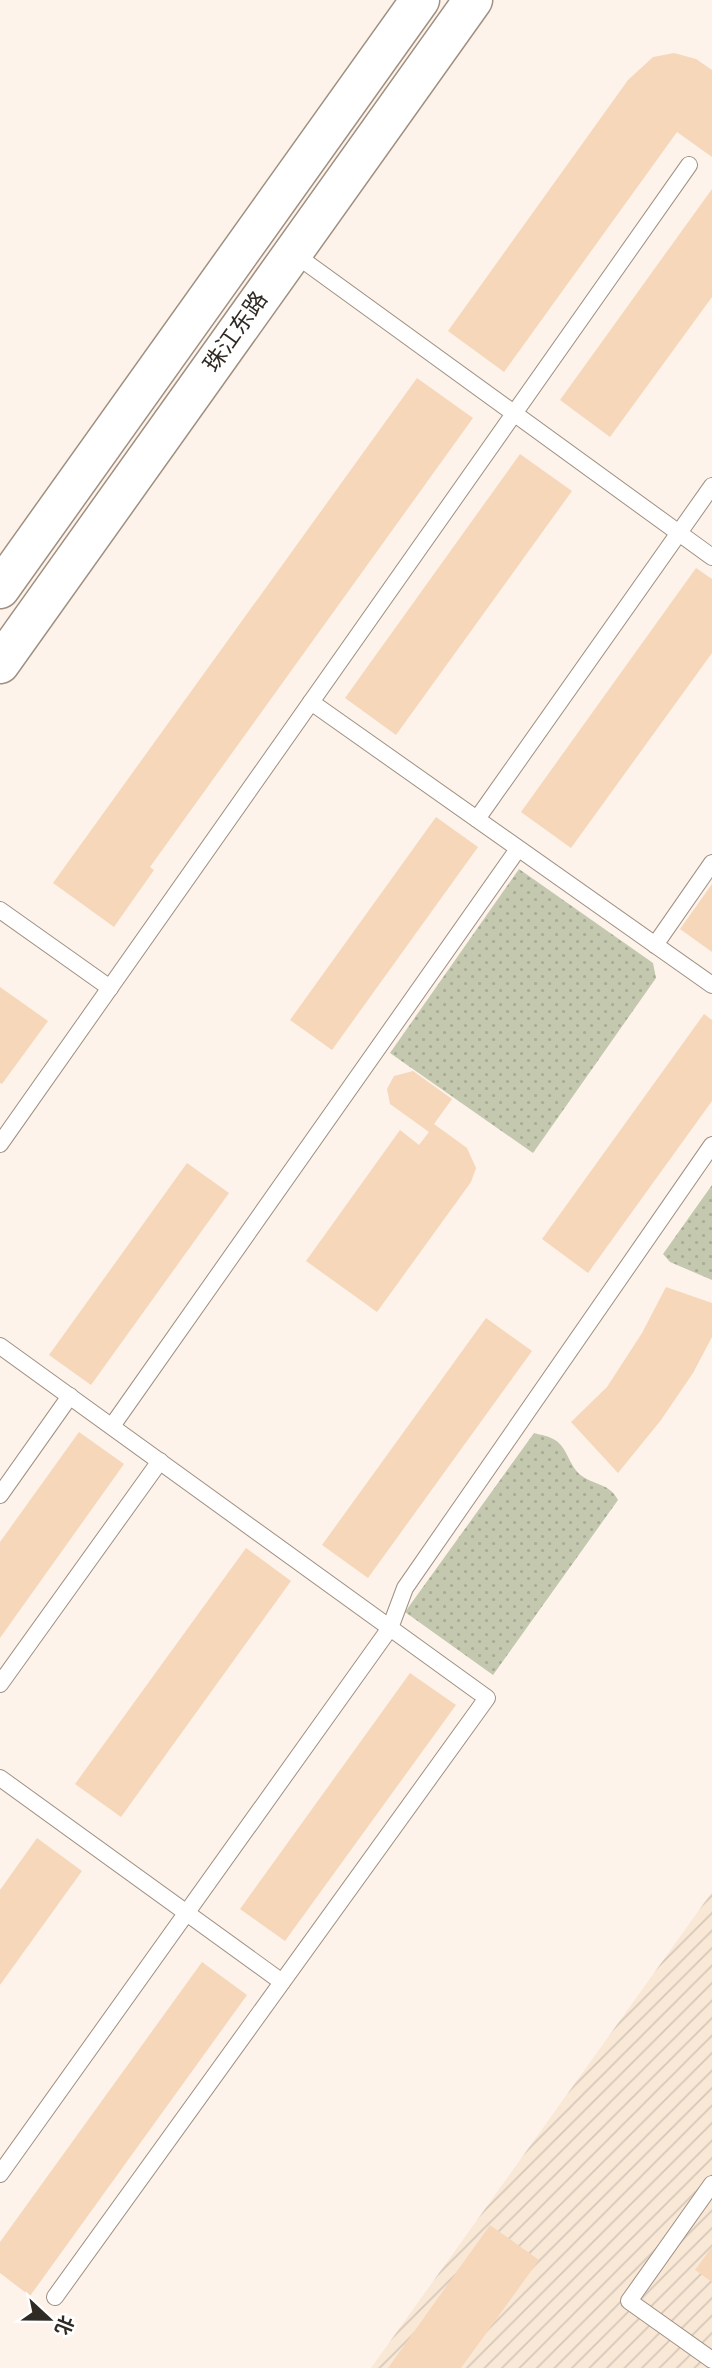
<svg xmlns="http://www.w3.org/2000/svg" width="712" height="2368" viewBox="0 0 712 2368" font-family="'Sofia Sans Condensed','Noto Sans SC',sans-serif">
	<defs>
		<pattern id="industrial-furrows" width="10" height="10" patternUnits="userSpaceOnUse" patternTransform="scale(1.75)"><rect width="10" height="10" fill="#f9e8d6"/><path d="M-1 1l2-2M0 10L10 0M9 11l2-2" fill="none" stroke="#d6c7b8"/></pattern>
		<pattern id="grass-dots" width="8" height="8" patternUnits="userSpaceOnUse" patternTransform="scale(1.75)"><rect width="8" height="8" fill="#c3c8ae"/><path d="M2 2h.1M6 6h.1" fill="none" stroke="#a8ac96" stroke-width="1.8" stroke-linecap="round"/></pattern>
	</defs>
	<rect width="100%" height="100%" fill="#fdf3ea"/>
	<path fill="url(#industrial-furrows)" d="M712,1892V2368H371Z"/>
	<g fill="url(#grass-dots)">
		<path d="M519,869L653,963L656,978L533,1153L390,1053Z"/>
		<path d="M712,1185V1280L670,1262L663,1254Z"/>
		<path d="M534,1433C541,1435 549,1436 555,1440C568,1448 569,1467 582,1476C596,1486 609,1483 618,1500L493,1675L405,1612Z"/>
	</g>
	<g fill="#f6d7ba">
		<path d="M674,53L696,59L712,70V157L677,132L504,372L448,331L628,80L653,57Z"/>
		<path d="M712,189V297L610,437L560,400Z"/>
		<path d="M417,378L473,418L150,867L154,870L114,927L53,883Z"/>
		<path d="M520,454L572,491L396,735L345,698Z"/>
		<path d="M696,568L712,579V653L571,848L521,812Z"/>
		<path d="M436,817L478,847L332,1050L290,1020Z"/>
		<path d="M712,884V952L680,929Z"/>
		<path d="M0,987L48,1021L2,1084L0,1083Z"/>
		<path d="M704,1014L712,1020V1101L588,1273L542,1239Z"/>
		<path d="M413,1071L452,1099L434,1124L467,1148L476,1168L471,1182L377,1312L306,1261L400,1130L419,1145L429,1132L390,1104L387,1089L394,1076Z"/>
		<path d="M187,1163L229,1193L91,1385L49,1355Z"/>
		<path d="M666,1287L712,1303V1337L693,1373L661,1420L618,1473L571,1422L607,1387L642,1333Z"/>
		<path d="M486,1318L532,1351L368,1578L322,1545Z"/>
		<path d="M79,1432L124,1464L0,1638V1542Z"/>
		<path d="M246,1548L291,1581L121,1817L75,1784Z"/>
		<path d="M410,1673L456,1705L285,1941L240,1909Z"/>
		<path d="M37,1838L82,1871L0,1985V1890Z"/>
		<path d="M202,1962L247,1995L30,2296L0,2273V2242Z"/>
		<path d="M490,2225L539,2260L461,2368H388Z"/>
		<path d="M712,2247V2282L695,2270Z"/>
	</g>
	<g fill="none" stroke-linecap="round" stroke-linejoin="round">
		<g stroke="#9f9082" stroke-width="18">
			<g id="lane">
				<path d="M293,253L712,557"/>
				<path d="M311,702L712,985"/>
				<path d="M477,819L712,486"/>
				<path d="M0,910L110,988"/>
				<path d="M655,945L712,863"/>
				<path d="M0,1144L689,165"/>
				<path d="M0,1346L487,1698L55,2297"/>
				<path d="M112,1426L518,849"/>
				<path d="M0,1495L70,1396"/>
				<path d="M0,1684L160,1461"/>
				<path d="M0,1778L282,1982"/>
				<path d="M0,2174L390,1628L405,1588L712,1145"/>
				<path d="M712,2184L629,2301L712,2360"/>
			</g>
		</g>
		<g stroke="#9f9082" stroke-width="41">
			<g id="secondary">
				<path d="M0,589L420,0"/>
				<path d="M0,664L473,0"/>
			</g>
		</g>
		<use href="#lane" stroke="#fff" stroke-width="16"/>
		<use href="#secondary" stroke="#fff" stroke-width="38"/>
	</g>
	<g text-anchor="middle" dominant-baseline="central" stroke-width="7" stroke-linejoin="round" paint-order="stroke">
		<g font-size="23" fill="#302a24" stroke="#fff">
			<text transform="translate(236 332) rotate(-55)">珠江东路</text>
		</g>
	</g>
	<g transform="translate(49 2319) rotate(112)" stroke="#ffffff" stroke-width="5" paint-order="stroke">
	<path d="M0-5L12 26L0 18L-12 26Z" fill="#302a24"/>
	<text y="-10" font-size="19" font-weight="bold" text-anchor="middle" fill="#302a24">北</text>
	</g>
</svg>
